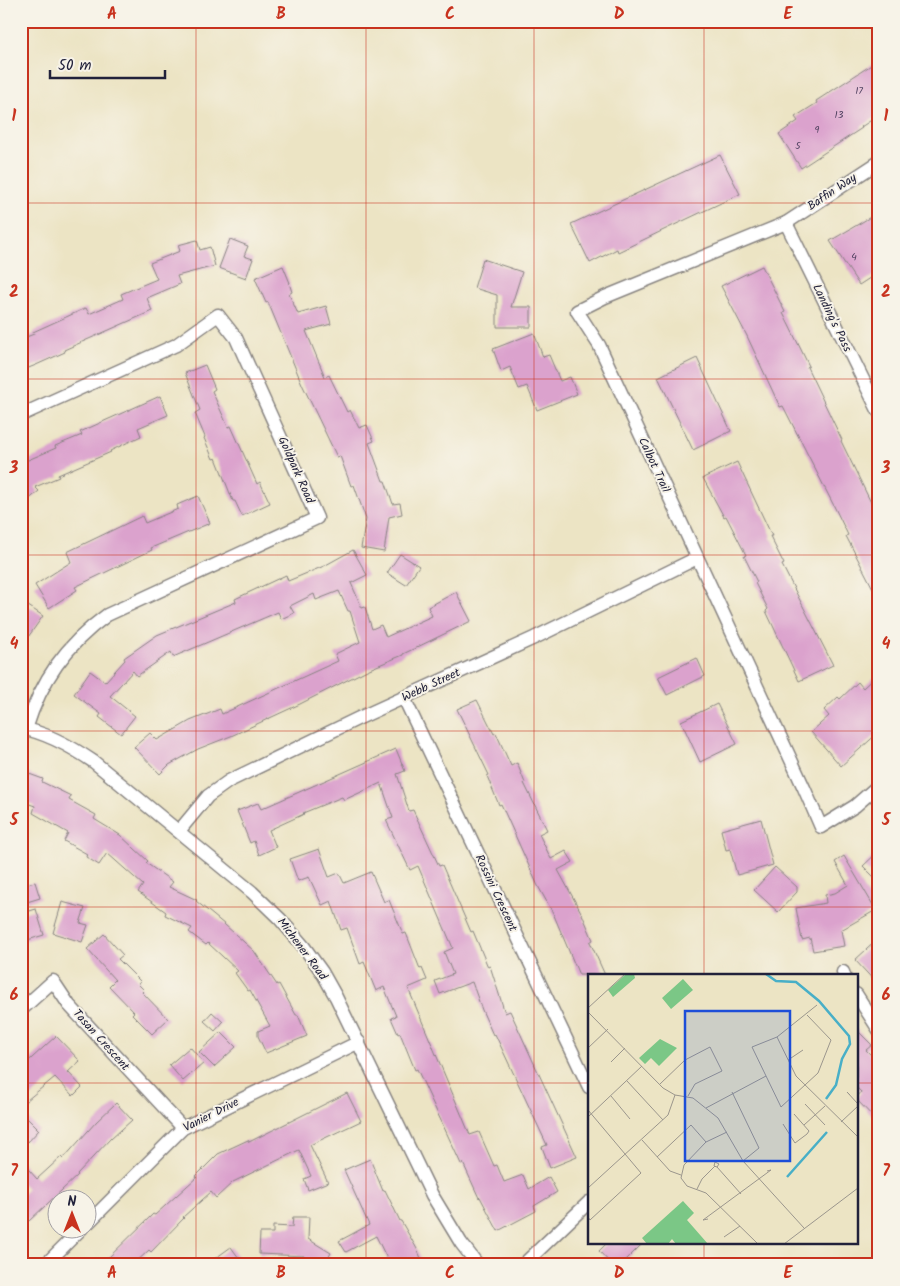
<svg xmlns="http://www.w3.org/2000/svg" width="900" height="1286" viewBox="0 0 900 1286" font-family="Kalam,sans-serif">
	<rect width="100%" height="100%" fill="#f7f3e8"/>
	<filter id="ink" filterUnits="userSpaceOnUse"><feTurbulence type="fractalNoise" baseFrequency=".02" numOctaves="2"/><feDisplacementMap in="SourceGraphic" scale="10" xChannelSelector="R" yChannelSelector="G"/><feConvolveMatrix kernelMatrix="1 2 1 2 8 2 1 2 1" color-interpolation-filters="sRGB"/></filter>
	<filter id="wash" filterUnits="userSpaceOnUse"><feTurbulence type="fractalNoise" baseFrequency=".0096" numOctaves="4" result="noise"/><feDisplacementMap in="SourceGraphic" scale="20" xChannelSelector="R" yChannelSelector="G"/><feGaussianBlur stdDeviation="1.12" result="paint"/><feColorMatrix in="noise" values="0 0 0 0 0 0 0 0 0 0 0 0 0 0 0 0 0 1.4 0 .05"/><feComposite in="paint" operator="in"/></filter>
	<g filter="url(#wash)">
		<rect width="100%" height="100%" fill="#ece4c4"/>
		<g id="blocks">
			<g fill="#dba2cd">
				<path d="M879,60V115L861,127L862,128L801,168L779,134L798,121L795,117L817,103L816,101Z"/>
				<path d="M720,155L740,194L668,228L618,252L617,249L590,263L571,224Z"/>
				<path d="M879,212V272L859,285L830,241Z"/>
				<path d="M230,239L248,246L244,256L253,259L246,278L219,268Z"/>
				<path d="M197,240L200,250L210,247L215,266L177,276L180,284L147,298L152,311L64,350L65,352L36,365L21,371V339L34,334L33,332L86,308L89,314L123,299L121,294L157,279L150,263L180,251L178,245Z"/>
				<path d="M483,259L522,272L511,307H531V327H497V295L474,288Z"/>
				<path d="M283,266L290,283H289L292,292L289,294L298,314L326,306L331,324L306,331L325,377L329,375L347,412L350,410L359,428L367,425L374,441L369,443L383,481H385L393,504L400,503L402,514L389,517L384,552L361,548L366,519L354,485L351,486L340,456L337,457L302,384L268,302L266,303L255,278Z"/>
				<path d="M762,266L785,312L783,313L809,366L807,367L842,440L841,441L879,519V600L846,536L848,535L833,504L783,406L780,407L747,336L721,286Z"/>
				<path d="M534,333L543,357L549,355L560,381L570,377L577,394L537,410L527,386L519,389L510,367L501,371L493,349Z"/>
				<path d="M697,358L731,431L693,450L658,377Z"/>
				<path d="M205,365L215,389L212,391L228,427L231,426L257,484L260,482L270,503L242,516L235,501H233L216,458L213,459L204,438L205,437L195,413L200,410L185,373Z"/>
				<path d="M160,396L168,415L138,428L141,436L110,451L111,452L58,475L59,477L35,487L39,491L21,506V463L56,448L55,446L82,435L80,432Z"/>
				<path d="M737,462L772,536H770L784,564L782,565L833,665L799,681L766,611L768,609L755,583L757,582L744,556L746,555L726,516L724,517L703,478Z"/>
				<path d="M198,496L210,523L151,548L152,550L75,587L77,590L49,608L35,585L71,562L67,552L142,516L145,523L178,509L177,505Z"/>
				<path d="M353,550L367,575L351,583L362,608L365,607L372,629L381,625L386,637L432,616L428,607L456,592L471,621L403,654V655L367,670L300,704L231,736L198,749L169,765L160,774L134,747L150,733L157,740L190,721L220,709L222,714L338,661L335,654L360,642L350,611H348L339,591L316,600L314,594L290,606L294,613L281,619L278,612L173,657L171,652L137,676L133,671L110,696L135,716L121,734L99,717L101,714L74,694L90,671L105,682L125,660L124,658L157,635L236,602L235,599L286,575L288,581L324,566Z"/>
				<path d="M400,554L419,566L406,585L387,573Z"/>
				<path d="M21,601L43,616L21,647Z"/>
				<path d="M697,658L705,676L667,695L658,677Z"/>
				<path d="M879,673V732L841,766L811,732L829,716L824,710L838,697L840,699L858,682L863,688Z"/>
				<path d="M477,700L494,734L496,733L511,766L517,763L525,783H524L547,830L539,834L551,859L566,851L573,862L558,870L582,914L593,940L590,942L605,975H579L553,913L538,886L501,804L499,805L487,776L489,775L457,709Z"/>
				<path d="M717,704L737,744L700,762L681,721Z"/>
				<path d="M396,749L405,771L397,774L409,811L413,810L439,866L442,865L471,932L473,931L488,967L490,966L505,1013L510,1011L577,1157L550,1168L542,1147L547,1145L495,1034L493,1035L482,1010L472,982L440,994L435,981L453,974L444,952L453,948L418,866L410,870L386,820L393,818L381,783L344,800L342,797L303,813L304,814L269,830L276,847L259,855L254,841L250,843L237,811L258,803L261,809Z"/>
				<path d="M21,771L43,779L42,782L71,796L69,800L96,815L94,819L120,835L148,861L146,863L173,882L169,887L197,900L196,901L225,925L254,951L277,985L279,984L296,1015H298L307,1036L266,1053L258,1036V1031L270,1026L250,990L248,991L235,973L238,971L208,943L206,945L189,932L192,928L165,915L166,912L138,892L143,885L107,853L99,865L86,857L87,854L64,841L68,833L33,813L35,806L21,801Z"/>
				<path d="M761,819L773,865L737,875L730,849L726,850L721,830Z"/>
				<path d="M319,849L329,877L339,873L344,883L371,872L384,902L389,900L403,934L406,933L420,969L422,968L427,980L408,988L470,1135L479,1132L494,1166L497,1165L504,1182L523,1175L529,1189L549,1177L557,1192L534,1206L536,1211L498,1231L480,1197L479,1198L463,1163L461,1164L417,1069L415,1070L400,1033L398,1034L391,1018L396,1016L384,987L376,991L364,962L360,964L347,928L341,930L331,901L322,905L309,877L298,881L290,859Z"/>
				<path d="M879,851V882L863,866Z"/>
				<path d="M844,856L876,910L841,930L844,946L813,951L810,938L802,940L796,908L826,903L825,895L835,893L848,885L835,862Z"/>
				<path d="M775,867L797,887V892L778,912L754,890Z"/>
				<path d="M35,882L40,898L27,902L21,886Z"/>
				<path d="M62,902L85,908L80,923L88,925L82,942L53,933Z"/>
				<path d="M36,909L44,935L21,942V918L25,917L23,913Z"/>
				<path d="M104,934L123,955L118,959L141,982L138,984L144,990L142,992L168,1019L152,1034L132,1014L134,1012L109,986L115,980L87,949Z"/>
				<path d="M879,938V986L855,960Z"/>
				<path d="M212,1012L223,1022L215,1031L204,1021Z"/>
				<path d="M856,1029L872,1045L866,1050L879,1063V1123L856,1099L861,1092L856,1087Z"/>
				<path d="M221,1032L236,1047L214,1067L199,1052Z"/>
				<path d="M56,1036L80,1061L68,1072L82,1087L73,1096L55,1077L21,1105V1068Z"/>
				<path d="M190,1047L204,1063L183,1081L169,1065Z"/>
				<path d="M347,1093L361,1121L310,1145L328,1182L308,1190L304,1179L311,1176L299,1150L233,1182L216,1198L211,1192L183,1217L184,1218L151,1252L149,1250L133,1265H101L153,1214L155,1215L197,1177L196,1176L218,1154L248,1140L249,1142Z"/>
				<path d="M116,1103L132,1120L111,1139V1138L77,1174L78,1175L29,1221L21,1213V1196L28,1189L21,1182V1161L37,1179L61,1157L63,1159L96,1122Z"/>
				<path d="M21,1112L39,1130L28,1142L21,1135Z"/>
				<path d="M370,1159L383,1191L385,1190L400,1221H401L417,1249L424,1265H390L376,1236L346,1252L339,1241L369,1225L344,1170Z"/>
				<path d="M293,1217H309L308,1239L331,1253L324,1265H299L304,1256L259,1254L260,1233H273V1226L292,1227Z"/>
				<path d="M608,1242H644L621,1265H612L599,1251Z"/>
				<path d="M231,1247L244,1265H206Z"/>
			</g>
		</g>
	</g>
	<g filter="url(#ink)">
		<use href="#blocks" fill-opacity="0" stroke="#878380" stroke-width="1"/>
		<g fill="none" stroke-linecap="round" stroke-linejoin="round">
			<g stroke="#878380" stroke-width="15">
				<g id="minor">
					<path d="M879,162L786,223L605,297L577,311L599,345L804,788L821,827L855,806L879,785"/>
					<path d="M786,223L879,412"/>
					<path d="M21,415L176,345L218,315L236,338L317,518L107,615C66,645 41,680 26,729"/>
					<path d="M404,698L589,1087"/>
					<path d="M21,728C48,733 72,747 94,762L252,892L280,919L304,947L322,972L336,997L432,1195L461,1243L478,1265"/>
					<path d="M179,831L208,796L229,781L357,719L534,638L697,558"/>
					<path d="M843,972L844,975"/>
					<path d="M856,994L879,1030"/>
					<path d="M21,1010L53,981L69,1005L183,1128"/>
					<path d="M88,1223L183,1128L359,1042"/>
					<path d="M45,1265L82,1228"/>
					<path d="M523,1265L589,1202"/>
				</g>
			</g>
			<use href="#minor" stroke="#fff" stroke-width="12"/>
		</g>
	</g>
	<path fill="none" stroke="#c8321e" stroke-width="1" stroke-opacity="0.55" d="M196,21V1265M366,21V1265M534,21V1265M704,21V975M21,203H879M21,379H879M21,555H879M21,731H879M21,907H879M21,1083H589M856,1083H879M704,1242V1265"/>
	<g text-anchor="middle" dominant-baseline="central" stroke-width="4" stroke-linejoin="round" paint-order="stroke">
		<g font-size="10" fill="#504260">
			<text x="859" y="91">17</text>
			<text x="839" y="115">13</text>
			<text x="817" y="130">9</text>
			<text x="798" y="146">5</text>
			<text x="854" y="257">4</text>
		</g>
		<g font-size="12" fill="#22223b" stroke="#f7f3e8">
			<text transform="translate(832 192) rotate(-34)">Baffin Way</text>
			<text transform="translate(832 318) rotate(64)">Landing's Pass</text>
			<text transform="translate(654 465) rotate(65)">Calbot Trail</text>
			<text transform="translate(296 470) rotate(66)">Goldpark Road</text>
			<text transform="translate(431 685) rotate(-25)">Webb Street</text>
			<text transform="translate(496 893) rotate(65)">Rossini Crescent</text>
			<text transform="translate(302 949) rotate(53)">Michener Road</text>
			<text transform="translate(101 1040) rotate(48)">Tasan Crescent</text>
			<text transform="translate(211 1115) rotate(-27)">Vanier Drive</text>
		</g>
	</g>
	<g transform="translate(588 974)">
		<rect width="270" height="270" fill="#ece4c4"/>
		<path d="M38,0H46L47,4L25,23L20,16ZM95,5L105,16L83,35L74,24Z" fill="#7bc786"/>
		<path d="M72,65L89,74L71,92L63,84L57,90L51,84ZM95,227L106,239L99,246L120,270H88L84,265L80,270H59L54,264Z" fill="#7bc786"/>
		<path fill="none" stroke="#48afc7" stroke-width="2.5" d="M178,0L188,7L208,8L231,27L261,62L262,70L254,85L248,111L238,125M199,203L239,158"/>
		<path fill="none" stroke="#9b968d" stroke-width="1" d="M0,34L37,0M0,38L75,114L87,121L105,124L130,144L155,187L216,254M219,41L243,66L230,99L193,133L164,73L189,63L229,31M189,63L208,102L270,163M0,74L20,55M200,86L215,76M23,88L37,74M39,107L75,146M72,110L97,86L122,73L134,97L107,110L100,122M144,118L171,174L155,187M262,121L259,118L270,130M23,122L42,145M217,130L237,151M118,134L178,102M0,136L53,199L2,246L0,243M0,143L54,92M253,148L270,132M195,150L207,169L219,160L221,157L206,140M216,151L237,132M139,158L118,168L96,191L93,204L99,212L118,219L170,270M54,166L82,197L93,201M69,183L103,151L118,168M127,188L131,190L129,193L126,192ZM129,193L153,220M0,214L80,141L87,121M109,215L114,205L127,192M120,245L115,246L183,196L179,197M136,263L152,252M196,270L270,214"/>
		<path fill="#1d4ed8" fill-opacity="0.15" stroke="#1d4ed8" stroke-width="2.5" d="M97,37H202V187H97Z"/>
		<rect width="270" height="270" fill="none" stroke="#22223b" stroke-width="2.5"/>
	</g>
	<rect width="900" height="1286" fill="none" stroke="#f7f3e8" stroke-width="55"/>
	<g transform="translate(72 1214)"><circle r="24" fill="#f7f3e8" stroke="#a29fa3"/>
	<path d="M0-4L9 19L0 12L-9 19Z" fill="#c8321e"/>
	<text y="-8" font-size="14" font-weight="bold" text-anchor="middle" fill="#22223b">N</text>
	</g>
	<path d="M50 70v8h115v-8" fill="none" stroke="#22223b" stroke-width="2.5"/>
	<text x="58" y="70" font-size="15" fill="#22223b" stroke="#f7f3e8" stroke-width="4" paint-order="stroke">50 m</text>
	<rect x="28" y="28" width="844" height="1230" fill="none" stroke="#c8321e" stroke-width="2"/>
	<g font-size="16" text-anchor="middle" font-weight="bold" fill="#c8321e">
		<text x="112" y="19">A</text>
		<text x="281" y="19">B</text>
		<text x="450" y="19">C</text>
		<text x="619" y="19">D</text>
		<text x="788" y="19">E</text>
		<text x="14" y="121">1</text>
		<text x="886" y="121">1</text>
		<text x="14" y="297">2</text>
		<text x="886" y="297">2</text>
		<text x="14" y="473">3</text>
		<text x="886" y="473">3</text>
		<text x="14" y="649">4</text>
		<text x="886" y="649">4</text>
		<text x="14" y="825">5</text>
		<text x="886" y="825">5</text>
		<text x="14" y="1000">6</text>
		<text x="886" y="1000">6</text>
		<text x="14" y="1176">7</text>
		<text x="886" y="1176">7</text>
		<text x="112" y="1278">A</text>
		<text x="281" y="1278">B</text>
		<text x="450" y="1278">C</text>
		<text x="619" y="1278">D</text>
		<text x="788" y="1278">E</text>
	</g>
</svg>
